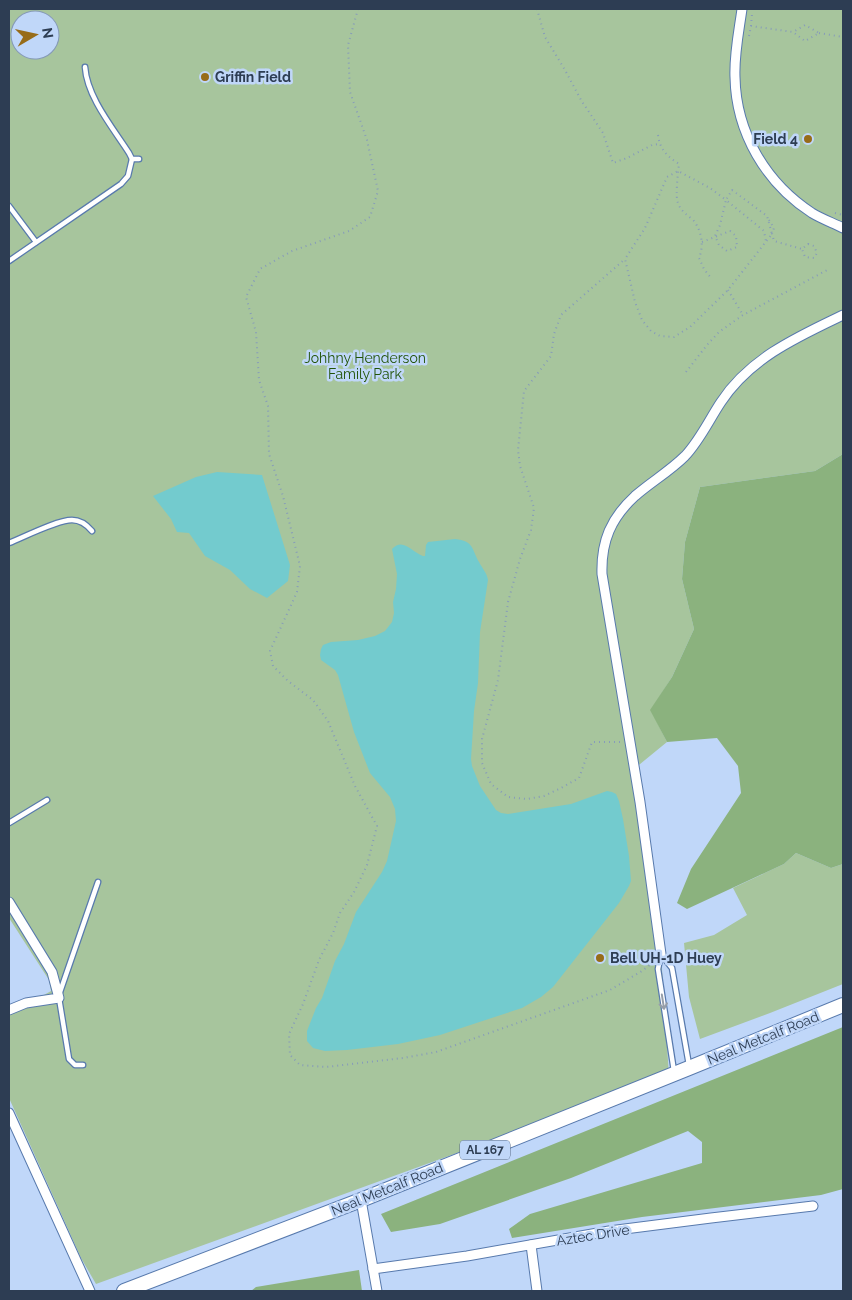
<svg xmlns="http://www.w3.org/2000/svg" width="852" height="1300" viewBox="0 0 852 1300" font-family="Raleway,sans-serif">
	<rect width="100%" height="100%" fill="#c0d7f9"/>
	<g fill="#a7c59d" fill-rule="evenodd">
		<path d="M9,9H843V454L815,471L700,487L685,542L682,579L694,629L672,677L651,710L667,742L634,769L661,954L669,1076L96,1284L81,1258L9,1098V1015L51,991L49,980L9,918ZM20,20H50V50H20Z"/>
		<path d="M796,853L831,868L843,864V984L770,1013L700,1039L689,997L684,943L714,935L747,915L733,888L784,864Z"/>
	</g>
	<g fill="#8bb27e">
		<path d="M843,454V864L831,868L796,853L784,864L687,909L677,903L691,869L741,793L738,766L717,738L667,742L650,710L672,677L694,629L682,579L685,542L700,487L815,471Z"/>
		<path d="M843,1027V1189L821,1195L642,1217L512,1238L509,1229L530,1214L702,1163V1142L688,1131L571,1178L440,1224L391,1232L381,1214Z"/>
		<path d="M359,1270L362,1291H251L256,1287Z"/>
	</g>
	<g fill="#73cbce">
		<path d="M217,472L262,475L290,565L288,581L267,598L250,589L230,570L205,556L189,533L177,532L171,519L153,496L196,477Z"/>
		<path d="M455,539C474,541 471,548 479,562C482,568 487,573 488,580L480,632L478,683L474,711L471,759L472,766L480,786L496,810L501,813L508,814L571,804L607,791L612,792L616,794L619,801L623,819L629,856L631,881L629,886L619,903L553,987L541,997L522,1008L440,1035L398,1044L347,1050L325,1051L313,1048L307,1041V1031L316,1008L322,998L335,961L344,944L356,912L382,872L387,861L396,821L395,809L390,797L370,773L354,732L338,675L335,670L321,660L320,655L321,649L323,645L331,642L358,640L375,636L385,631L392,622L394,613L393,602L396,589L397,574L392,549C403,537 412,552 423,556H425L426,545L428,542Z"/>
	</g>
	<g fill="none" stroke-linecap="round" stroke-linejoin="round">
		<g stroke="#587aad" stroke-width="7">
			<g id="service">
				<path d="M85,67C87,97 113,128 129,153L132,159H139"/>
				<path d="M9,206L36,242"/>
				<path d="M9,261L121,184L128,176L132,159"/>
				<path d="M9,543C24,537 57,520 72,520C81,520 87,525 92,531"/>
				<path d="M9,823L47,800"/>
				<path d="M661,954L658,969L674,1071"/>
				<path d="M661,954L672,968L689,1065"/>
				<path d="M60,992L98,882"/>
				<path d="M59,998L69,1059L75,1065H83"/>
			</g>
		</g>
		<g stroke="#587aad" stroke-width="11">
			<g id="minor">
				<path d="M742,9C739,31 734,54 735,77C736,133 766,183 812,213C822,219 833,223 843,228"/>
				<path d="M9,902L52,972L59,998L26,1003L9,1010"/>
				<path d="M661,954L640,802L602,574C601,541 611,518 635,496C651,482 670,471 685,456C700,440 709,420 721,402C750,358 797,337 843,315"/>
				<path d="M9,1113L90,1291"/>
				<path d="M361,1200L377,1291"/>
				<path d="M531,1245L537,1291"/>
				<path d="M373,1269L467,1256L609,1231L711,1218L813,1206"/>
			</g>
		</g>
		<g stroke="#587aad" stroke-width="16">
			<path id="primary" d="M124,1291L361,1200L689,1068L843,1005"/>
		</g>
		<g stroke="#879cb9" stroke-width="2" stroke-dasharray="1 4" stroke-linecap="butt">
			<path d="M358,9L348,45L350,92L367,140L378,191L370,217L349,231L292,251L260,269L246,297L256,332L259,380L268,406L269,454L283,496L300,566L297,592L270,651L273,666L288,681L313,700L328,721L355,786L377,826L367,865L354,892L340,913L333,933L319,960L303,1004L289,1034L290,1055L300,1065L326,1067L403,1058L436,1052L610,990L642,971L651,964"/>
			<path d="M537,9L545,37L565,70L581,100L603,133L613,163L627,158L652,145L659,144"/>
			<path d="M751,26L752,14"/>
			<path d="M819,33L843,37"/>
			<path d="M749,36L751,26L793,32L805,41L819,33L805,25L793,32"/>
			<path d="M658,135C660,150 667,156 679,164C678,173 675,196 678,203C681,212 688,215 694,221C702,232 704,246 699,258L704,269L711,278"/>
			<path d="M835,213L843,215"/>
			<path d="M769,220L774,228L772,234L774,241L802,249"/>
			<path d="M702,242L730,231L736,236L737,247L727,251L719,245L715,236L720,225L726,200L710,188L678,171L667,177L645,228L625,259L635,302L642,320L651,331L660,336L674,337L690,327L728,290L772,234L767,216L732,190L726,200L764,231L766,242"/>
			<path d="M808,244L814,246L817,253L814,258L805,257L802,249Z"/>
			<path d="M728,290L743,315"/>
			<path d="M686,372L707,345L719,332L743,315L829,269"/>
			<path d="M620,742H592L579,778L561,788L544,796L527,799L508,797L491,784L482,763V739L498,680L508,602L520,559L531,530L534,508L520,466L518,450L524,391L551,356L554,334L561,315L625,259"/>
		</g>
		<use href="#service" stroke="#fff" stroke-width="4.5"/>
		<use href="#minor" stroke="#fff" stroke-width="9"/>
		<use href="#primary" stroke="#fff" stroke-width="14"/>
	</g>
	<defs><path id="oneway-shaft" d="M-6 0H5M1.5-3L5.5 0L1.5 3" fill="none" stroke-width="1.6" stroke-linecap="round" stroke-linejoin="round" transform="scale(1.25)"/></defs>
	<use stroke="#969ea9" href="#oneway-shaft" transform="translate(663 1002) rotate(81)"/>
	<g fill="#976c19" stroke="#c0d7f9" stroke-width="2">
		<circle cx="205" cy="77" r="5"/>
		<circle cx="808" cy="139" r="5"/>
		<circle cx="600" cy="958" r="5"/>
	</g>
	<g text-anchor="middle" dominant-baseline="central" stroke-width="5" stroke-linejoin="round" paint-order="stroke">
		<rect fill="#c0d7f9" stroke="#596b85" stroke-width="1" x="460" y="1140.5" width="50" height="19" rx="4"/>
		<g font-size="12" font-weight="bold" fill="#2d3d53">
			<text x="485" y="1150">AL 167</text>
		</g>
		<g font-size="14" font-weight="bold" fill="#2d3d53" stroke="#c0d7f9" text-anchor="start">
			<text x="215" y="77">Griffin Field</text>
			<text x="798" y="139" text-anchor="end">Field 4</text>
			<text x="610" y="958">Bell UH-1D Huey</text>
		</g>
		<g font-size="14" fill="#215307" stroke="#c0d7f9">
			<text x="365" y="358">Johhny Henderson<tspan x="365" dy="16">Family Park</tspan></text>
		</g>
		<g font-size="14" fill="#2d3d53" stroke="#c0d7f9">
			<text transform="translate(763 1038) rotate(-22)">Neal Metcalf Road</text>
			<text transform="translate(387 1189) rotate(-22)">Neal Metcalf Road</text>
			<text transform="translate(593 1235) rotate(-9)">Aztec Drive</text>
		</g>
	</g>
	<rect width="852" height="1300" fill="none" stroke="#2d3d53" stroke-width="20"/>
	<g transform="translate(35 35) rotate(81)"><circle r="24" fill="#c0d7f9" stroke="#8599b7"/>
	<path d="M0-4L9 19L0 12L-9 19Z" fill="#976c19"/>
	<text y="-8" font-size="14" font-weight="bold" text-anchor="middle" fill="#2d3d53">N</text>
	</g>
</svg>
